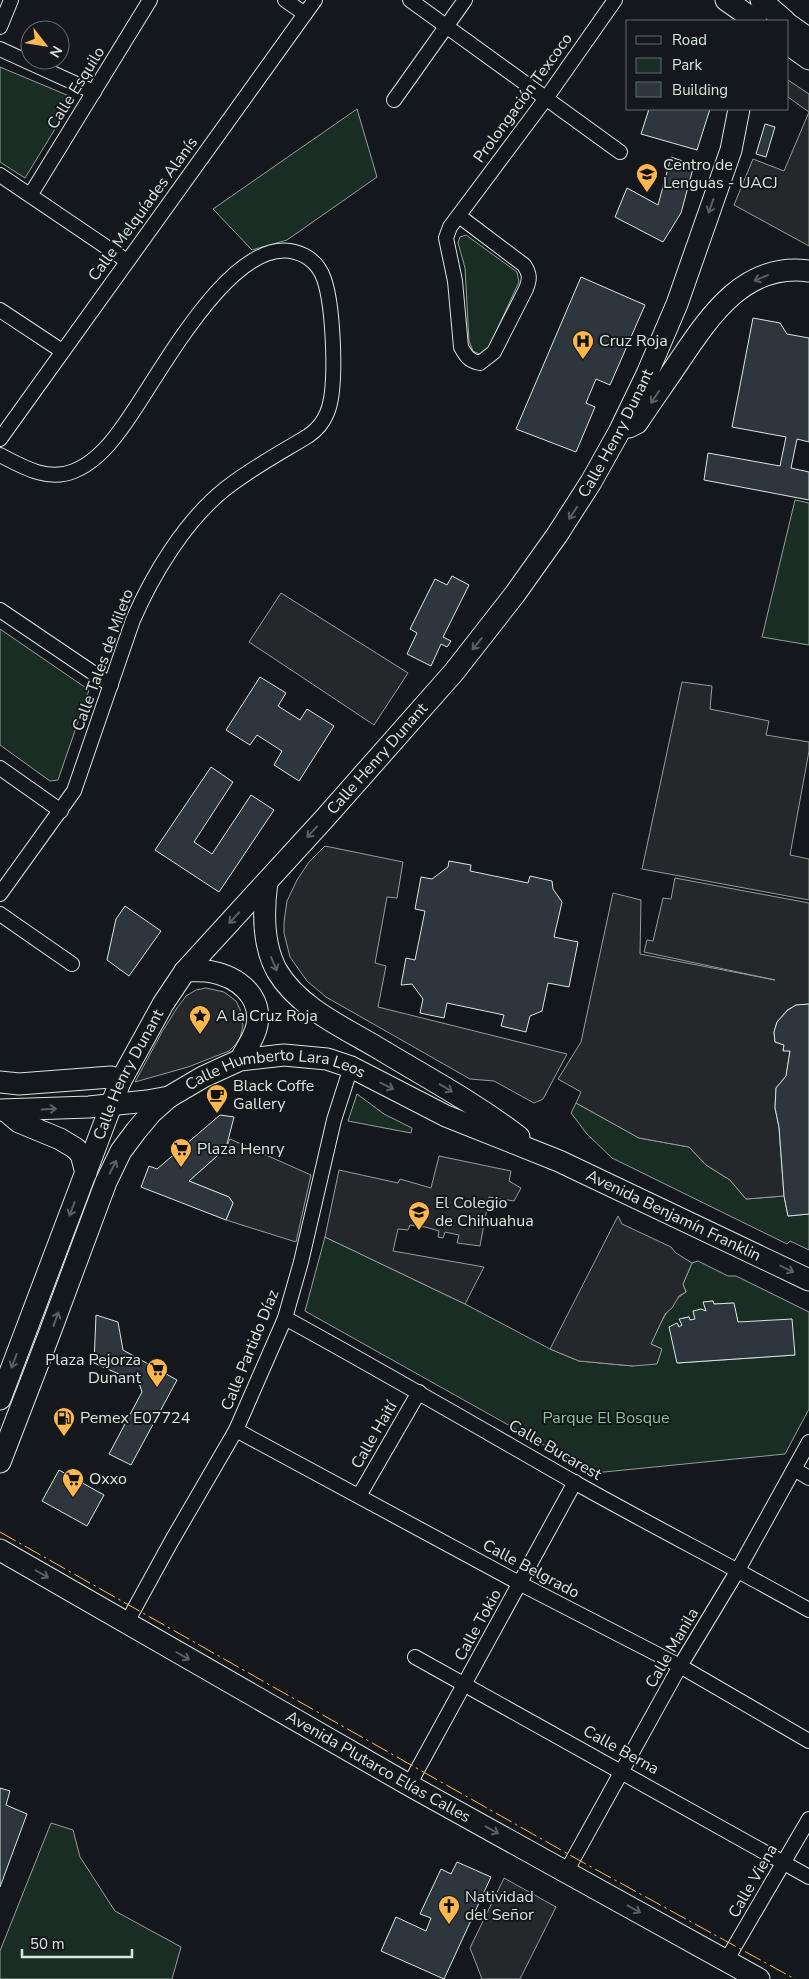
<svg xmlns="http://www.w3.org/2000/svg" width="809" height="1979" viewBox="0 0 809 1979" font-family="'Nunito Sans',sans-serif">
	<rect width="100%" height="100%" fill="#14181c"/>
	<g fill="#1a2d24" stroke="#939e99" fill-rule="evenodd">
		<path d="M0,67L74,98L25,178L0,162Z"/>
		<path d="M357,109L377,177L287,240L252,250L213,209Z"/>
		<path d="M466,235L517,272L519,282L486,353L479,354L473,351L469,341L465,268L458,243L460,237Z"/>
		<path d="M795,500L809,503V645L762,637Z"/>
		<path d="M0,629L89,690L58,780L50,781L0,745Z"/>
		<path d="M357,1094L384,1114L412,1128L411,1133L348,1121Z"/>
		<path d="M576,1103L639,1138L689,1147L706,1165L730,1180L746,1199L784,1196L788,1216L809,1214V1250L790,1241L787,1244L612,1158L587,1134L571,1113Z"/>
		<path d="M325,1237L465,1304L550,1349L579,1361L633,1366L662,1349L651,1344C659,1326 669,1302 686,1292L683,1284L692,1263L698,1261L728,1276H736L809,1312V1409L785,1454L594,1473L305,1311ZM713,1301L714,1304L733,1303L738,1322L795,1355L678,1363L677,1323L679,1327L682,1325L680,1319L689,1317L690,1320L695,1319L693,1311L701,1310L706,1311L704,1302Z"/>
		<path d="M51,1823L73,1830L80,1857L115,1911L181,1947L172,1979H0V1951Z"/>
	</g>
	<g fill="#24282b" stroke="#939e99">
		<path d="M788,80L809,94V246L734,205L753,159L784,171L809,112L788,97Z"/>
		<path d="M281,593L408,673L374,725L249,642Z"/>
		<path d="M682,682L712,686L710,709L769,721L766,735L809,742V751L790,855L809,859V900L642,869Z"/>
		<path d="M325,846L403,862L397,898L387,897L375,963L386,966L378,1007L567,1054L543,1099L534,1103L494,1081L470,1079L326,997L307,981L290,957L284,933V922L287,901L297,880L309,862Z"/>
		<path d="M675,878L809,903V1004L796,1005L787,1010L777,1022L774,1032L775,1042L784,1045L783,1050L790,1051L786,1076L776,1088L775,1108L779,1127L784,1196L746,1199L730,1180L706,1165L689,1147L639,1138L576,1103L581,1092L558,1079L581,1042L613,893L641,900L640,954L775,980L644,952L647,940L653,941L663,898L671,899Z"/>
		<path d="M206,988L224,992L236,1001L240,1009L243,1026L240,1038L235,1045L229,1051L188,1067L135,1082L162,1032L177,1008L186,996L196,990Z"/>
		<path d="M230,1139L311,1175L296,1242L226,1220L233,1203L229,1197L189,1181L226,1148Z"/>
		<path d="M439,1156L511,1171L509,1181L521,1188L514,1201L489,1197L480,1246L457,1243L459,1235L445,1232L443,1238L438,1237L439,1231L425,1227L410,1225L408,1230L398,1229L393,1251L484,1267L465,1304L325,1237L339,1170L398,1183L400,1179L431,1188Z"/>
		<path d="M618,1216L622,1224L671,1247L676,1253L692,1263L683,1284L686,1292L679,1296L672,1308L665,1314L651,1344L662,1349L657,1364L633,1366L579,1361L550,1349Z"/>
		<path d="M504,1878L556,1907L520,1979H482L470,1948Z"/>
	</g>
	<g fill="#2c363c" stroke="#d8e6dc">
		<path d="M649,109H710L697,150L641,134Z"/>
		<path d="M765,124L775,127L766,157L756,154Z"/>
		<path d="M671,157L694,165L681,213L663,242L615,217L627,188L658,205Z"/>
		<path d="M581,277L645,305L610,385L596,379L586,403L595,407L576,452L516,429Z"/>
		<path d="M753,318L780,323L787,334L809,338V442L797,439L791,468L809,472V500L704,480L708,453L780,466L786,437L732,427Z"/>
		<path d="M452,576L469,585L443,637L451,641L447,647L441,644L431,666L407,654L417,633L410,629L435,579L447,585Z"/>
		<path d="M260,677L286,693L278,706L300,720L307,709L334,726L299,781L274,765L282,751L257,735L250,745L226,730Z"/>
		<path d="M211,767L233,782L194,842L212,854L251,795L274,810L219,892L155,850Z"/>
		<path d="M449,861L471,865L470,871L528,883L530,876L552,881L553,889L562,902L554,937L578,942L569,987L548,983L542,1011L530,1016L526,1032L501,1026L504,1015L447,1003L444,1018L420,1013L423,999L412,984L401,985L406,958L415,960L425,911L415,909L421,877L432,879L448,867Z"/>
		<path d="M125,906L161,931L129,976L107,960L116,919Z"/>
		<path d="M809,1004V1214L788,1216L784,1196L779,1127L775,1108L776,1088L786,1076L790,1051H783L784,1045L775,1042L774,1032L777,1022L788,1010L796,1005Z"/>
		<path d="M220,1115L234,1117L226,1148L189,1181L229,1197L233,1203L226,1220L141,1187L149,1166L157,1169Z"/>
		<path d="M713,1301L714,1304L734,1303L738,1322L792,1319L795,1355L677,1363L669,1327L677,1323L679,1327L682,1325L679,1319L689,1317L690,1320L695,1319L693,1311L701,1309L706,1311L703,1302Z"/>
		<path d="M96,1315L118,1322L123,1350L177,1380L131,1465L109,1454L142,1392L139,1383L94,1363Z"/>
		<path d="M59,1470L104,1495L87,1526L42,1501Z"/>
		<path d="M0,1788L10,1791L6,1805L27,1814L0,1887Z"/>
		<path d="M457,1862L491,1877L444,1979L381,1951L396,1917L426,1931L431,1918L420,1914L441,1869L451,1874Z"/>
	</g>
	<g fill="none" stroke-linecap="round" stroke-linejoin="round">
		<g stroke="#d8e6dc" stroke-width="16">
			<g id="street">
				<path d="M285,0L305,14"/>
				<path d="M410,0L620,152"/>
				<path d="M0,27L11,0"/>
				<path d="M0,49L94,92"/>
				<path d="M394,100L465,0"/>
				<path d="M0,175L127,261"/>
				<path d="M31,194L150,0"/>
				<path d="M459,216L524,265C530,274 530,279 526,289L494,352L480,363C469,361 466,356 461,347L455,281L446,238L450,227L547,97L615,0"/>
				<path d="M0,310L62,351"/>
				<path d="M0,439L315,0"/>
				<path d="M0,455C23,467 48,482 74,471C94,463 109,446 121,429C155,385 229,234 295,252C310,256 319,265 324,279C333,305 338,388 327,413C323,423 317,430 308,436C280,453 250,469 225,489C185,521 153,574 133,620L74,791L0,894"/>
				<path d="M0,610L111,685"/>
				<path d="M0,768L61,811"/>
				<path d="M0,914L72,964"/>
				<path d="M285,1318C382,1371 478,1427 574,1482C652,1526 731,1566 809,1610"/>
				<path d="M236,1430L521,1584L680,1666L809,1741"/>
				<path d="M794,1469L809,1478"/>
				<path d="M359,1496L419,1392"/>
				<path d="M126,1624L171,1542L236,1430L285,1318L301,1262L334,1120L351,1067"/>
				<path d="M415,1657L809,1877"/>
				<path d="M409,1785L575,1482"/>
				<path d="M566,1872L680,1666L738,1570L809,1442"/>
				<path d="M726,1961L809,1819"/>
			</g>
		</g>
		<g stroke="#d8e6dc" stroke-width="23">
			<g id="primary">
				<path d="M726,0L756,21"/>
				<path d="M761,0L785,21"/>
				<path d="M788,24L809,39"/>
				<path d="M788,44L809,59"/>
				<path d="M629,427L637,423C651,402 666,381 680,360C711,314 746,262 809,271"/>
				<path d="M267,882C263,911 262,944 277,971C299,1008 343,1027 378,1048C426,1077 475,1103 519,1137"/>
				<path d="M185,971C194,971 204,970 212,972C238,977 262,996 257,1025C255,1037 246,1049 240,1060"/>
				<path d="M0,1082L19,1084L111,1077L120,1082"/>
				<path id="s1" d="M0,1110L89,1107L147,1101L169,1097L203,1077L240,1060L284,1055L327,1059L351,1067L446,1116L559,1161L809,1280"/>
				<path d="M6,1111L19,1122L60,1139L75,1148L81,1154L86,1173"/>
				<path id="s2" d="M0,1399L120,1082L163,1004L185,971L325,818L454,672L515,594L557,535L591,482L619,432L647,374L677,304L731,150L739,109"/>
				<path d="M0,1462L49,1335L106,1182L121,1151L136,1131L151,1113L169,1097"/>
				<path id="s3" d="M0,1550L409,1785L759,1979"/>
			</g>
		</g>
		<use href="#street" stroke="#14181c" stroke-width="14"/>
		<use href="#primary" stroke="#14181c" stroke-width="21"/>
		<path stroke="#ffb74d" stroke-width="1" stroke-dasharray="18 4 2.5 4" stroke-linecap="butt" d="M0,1532L584,1863L795,1979"/>
	</g>
	<defs><path id="oneway-shaft" d="M-6 0H5M1.5-3L5.5 0L1.5 3" fill="none" stroke-width="1.6" stroke-linecap="round" stroke-linejoin="round" transform="scale(1.25)"/></defs>
	<g stroke="#59605f">
		<use href="#oneway-shaft" transform="translate(711 206) rotate(109)"/>
		<use href="#oneway-shaft" transform="translate(761 278) rotate(158)"/>
		<use href="#oneway-shaft" transform="translate(655 397) rotate(124)"/>
		<use href="#oneway-shaft" transform="translate(573 513) rotate(124)"/>
		<use href="#oneway-shaft" transform="translate(477 644) rotate(129)"/>
		<use href="#oneway-shaft" transform="translate(312 832) rotate(132)"/>
		<use href="#oneway-shaft" transform="translate(234 918) rotate(133)"/>
		<use href="#oneway-shaft" transform="translate(274 964) rotate(67)"/>
		<use href="#oneway-shaft" transform="translate(387 1086) rotate(27)"/>
		<use href="#oneway-shaft" transform="translate(446 1088) rotate(31)"/>
		<use href="#oneway-shaft" transform="translate(49 1109) rotate(-3)"/>
		<use href="#oneway-shaft" transform="translate(113 1167) rotate(-63)"/>
		<use href="#oneway-shaft" transform="translate(72 1209) rotate(111)"/>
		<use href="#oneway-shaft" transform="translate(787 1269) rotate(26)"/>
		<use href="#oneway-shaft" transform="translate(56 1319) rotate(-70)"/>
		<use href="#oneway-shaft" transform="translate(14 1361) rotate(111)"/>
		<use href="#oneway-shaft" transform="translate(42 1574) rotate(30)"/>
		<use href="#oneway-shaft" transform="translate(183 1656) rotate(30)"/>
		<use href="#oneway-shaft" transform="translate(492 1830) rotate(29)"/>
		<use href="#oneway-shaft" transform="translate(634 1909) rotate(29)"/>
	</g>
	<defs>
		<g id="university-pin" transform="scale(1.125)"><path d="M0 17L-7.5 6A9.5 9.5 0 1 1 7.5 6Z" fill="#ffb74d" stroke="#14181c"/><path d="M0-5L7-2L0 1L-7-2ZM-4 1L0 2.5L4 1V4Q0 6-4 4Z" fill="#111"/></g>
		<g id="hospital-pin" transform="scale(1.125)"><path d="M0 17L-7.5 6A9.5 9.5 0 1 1 7.5 6Z" fill="#ffb74d" stroke="#14181c"/><path d="M-5-5h3v3.5h4V-5h3V5h-3V1.5h-4V5h-3Z" fill="#111"/></g>
		<g id="sight-pin" transform="scale(1.125)"><path d="M0 17L-7.5 6A9.5 9.5 0 1 1 7.5 6Z" fill="#ffb74d" stroke="#14181c"/><path d="M0-6L1.8-2.2L6-1.7L2.9 1.2L3.7 5.4L0 3.3L-3.7 5.4L-2.9 1.2L-6-1.7L-1.8-2.2Z" fill="#111"/></g>
		<g id="cafe-pin" transform="scale(1.125)"><path d="M0 17L-7.5 6A9.5 9.5 0 1 1 7.5 6Z" fill="#ffb74d" stroke="#14181c"/><path d="M-5.5-4.5H6V0H3Q3 3.5 0 3.5H-2.5Q-5.5 3.5-5.5 0ZM3-3.2v2h1.7v-2ZM-6 4.5H4V6H-6Z" fill="#111"/></g>
		<g id="supermarket-pin" transform="scale(1.125)"><path d="M0 17L-7.5 6A9.5 9.5 0 1 1 7.5 6Z" fill="#ffb74d" stroke="#14181c"/><path d="M-6-5.5h2.5l.6 2H6L4.5 2H-2.5L-4.4-4H-6ZM-1.5 3.2a1.3 1.3 0 1 0 .1 0ZM3 3.2a1.3 1.3 0 1 0 .1 0Z" fill="#111"/></g>
		<g id="fuel-pin" transform="scale(1.125)"><path d="M0 17L-7.5 6A9.5 9.5 0 1 1 7.5 6Z" fill="#ffb74d" stroke="#14181c"/><path d="M-5.5-6h7V0h2V4h1.3V-2.5L3-4.5l.8-.8L6-3V5H2.5V1h-1V6h-7ZM-4.2-4.7v3.2H.2V-4.7Z" fill="#111"/></g>
		<g id="church-pin" transform="scale(1.125)"><path d="M0 17L-7.5 6A9.5 9.5 0 1 1 7.5 6Z" fill="#ffb74d" stroke="#14181c"/><path d="M-1.2-6h2.4v3.5h3.3v2.4h-3.3V6h-2.4V-.1h-3.3v-2.4h3.3Z" fill="#111"/></g>
	</defs>
	<g fill-rule="evenodd">
		<use href="#university-pin" x="647" y="174"/>
		<use href="#hospital-pin" x="583" y="341"/>
		<use href="#sight-pin" x="200" y="1016"/>
		<use href="#cafe-pin" x="217" y="1095"/>
		<use href="#supermarket-pin" x="181" y="1149"/>
		<use href="#university-pin" x="419" y="1212"/>
		<use href="#supermarket-pin" x="157" y="1369"/>
		<use href="#fuel-pin" x="64" y="1418"/>
		<use href="#supermarket-pin" x="73" y="1479"/>
		<use href="#church-pin" x="449" y="1906"/>
	</g>
	<g text-anchor="middle" dominant-baseline="central" stroke-width="4" stroke-linejoin="round" paint-order="stroke">
		<g font-size="16" fill="#d8e6dc" stroke="#14181c">
			<text transform="translate(76 88) rotate(-58)">Calle Esquilo</text>
			<text transform="translate(523 98) rotate(-54)">Prolongación Texcoco</text>
			<text transform="translate(143 209) rotate(-54)">Calle Melquíades Alanís</text>
			<text stroke="none"><textPath href="#s2" startOffset="1159">Calle Henry Dunant</textPath></text>
			<text transform="translate(103 660) rotate(-70)">Calle Tales de Mileto</text>
			<text stroke="none"><textPath href="#s2" startOffset="754">Calle Henry Dunant</textPath></text>
			<text stroke="none"><textPath href="#s2" startOffset="349">Calle Henry Dunant</textPath></text>
			<text stroke="none"><textPath href="#s1" startOffset="284">Calle Humberto Lara Leos</textPath></text>
			<text stroke="none"><textPath href="#s1" startOffset="718">Avenida Benjamín Franklin</textPath></text>
			<text transform="translate(250 1350) rotate(-68)">Calle Partido Díaz</text>
			<text transform="translate(374 1435) rotate(-60)">Calle Haití</text>
			<text transform="translate(555 1450) rotate(30)">Calle Bucarest</text>
			<text transform="translate(531 1569) rotate(28)">Calle Belgrado</text>
			<text transform="translate(478 1625) rotate(-61)">Calle Tokio</text>
			<text transform="translate(672 1648) rotate(-60)">Calle Manila</text>
			<text transform="translate(621 1750) rotate(29)">Calle Berna</text>
			<text stroke="none"><textPath href="#s3" startOffset="436">Avenida Plutarco Elías Calles</textPath></text>
			<text transform="translate(753 1881) rotate(-60)">Calle Viena</text>
		</g>
		<g font-size="16" fill="#d8e6dc" stroke="#14181c" text-anchor="start">
			<text x="663" y="165">Centro de<tspan x="663" dy="18">Lenguas - UACJ</tspan></text>
			<text x="599" y="341">Cruz Roja</text>
			<text x="216" y="1016">A la Cruz Roja</text>
			<text x="233" y="1086">Black Coffe<tspan x="233" dy="18">Gallery</tspan></text>
			<text x="197" y="1149">Plaza Henry</text>
			<text x="435" y="1203">El Colegio<tspan x="435" dy="18">de Chihuahua</tspan></text>
			<text x="141" y="1360" text-anchor="end">Plaza Pejorza<tspan x="141" dy="18">Dunant</tspan></text>
			<text x="80" y="1418">Pemex E07724</text>
			<text x="89" y="1479">Oxxo</text>
			<text x="465" y="1897">Natividad<tspan x="465" dy="18">del Señor</tspan></text>
		</g>
		<g font-size="16" fill="#8ac095" stroke="#14181c">
			<text x="606" y="1418">Parque El Bosque</text>
		</g>
	</g>
	<rect x="626" y="20" width="162" height="90" fill="#14181c" stroke="#626a69"/>
	<rect x="636" y="36" width="25" height="8" fill="#14181c" stroke="#626a69"/>
	<text x="672" y="45" font-size="15" fill="#d8e6dc">Road</text>
	<rect x="636" y="58" width="25" height="15" fill="#1a2d24" stroke="#626a69"/>
	<text x="672" y="70" font-size="15" fill="#d8e6dc">Park</text>
	<rect x="636" y="82" width="25" height="15" fill="#2c363c" stroke="#626a69"/>
	<text x="672" y="95" font-size="15" fill="#d8e6dc">Building</text>
	<g transform="translate(45 45) rotate(121)"><circle r="24" fill="#14181c" stroke="#626a69"/>
	<path d="M0-4L9 19L0 12L-9 19Z" fill="#ffb74d"/>
	<text y="-8" font-size="14" font-weight="bold" text-anchor="middle" fill="#d8e6dc">N</text>
	</g>
	<path d="M22 1949v8h110v-8" fill="none" stroke="#d8e6dc" stroke-width="2.5"/>
	<text x="30" y="1949" font-size="15" fill="#d8e6dc" stroke="#14181c" stroke-width="4" paint-order="stroke">50 m</text>
</svg>
